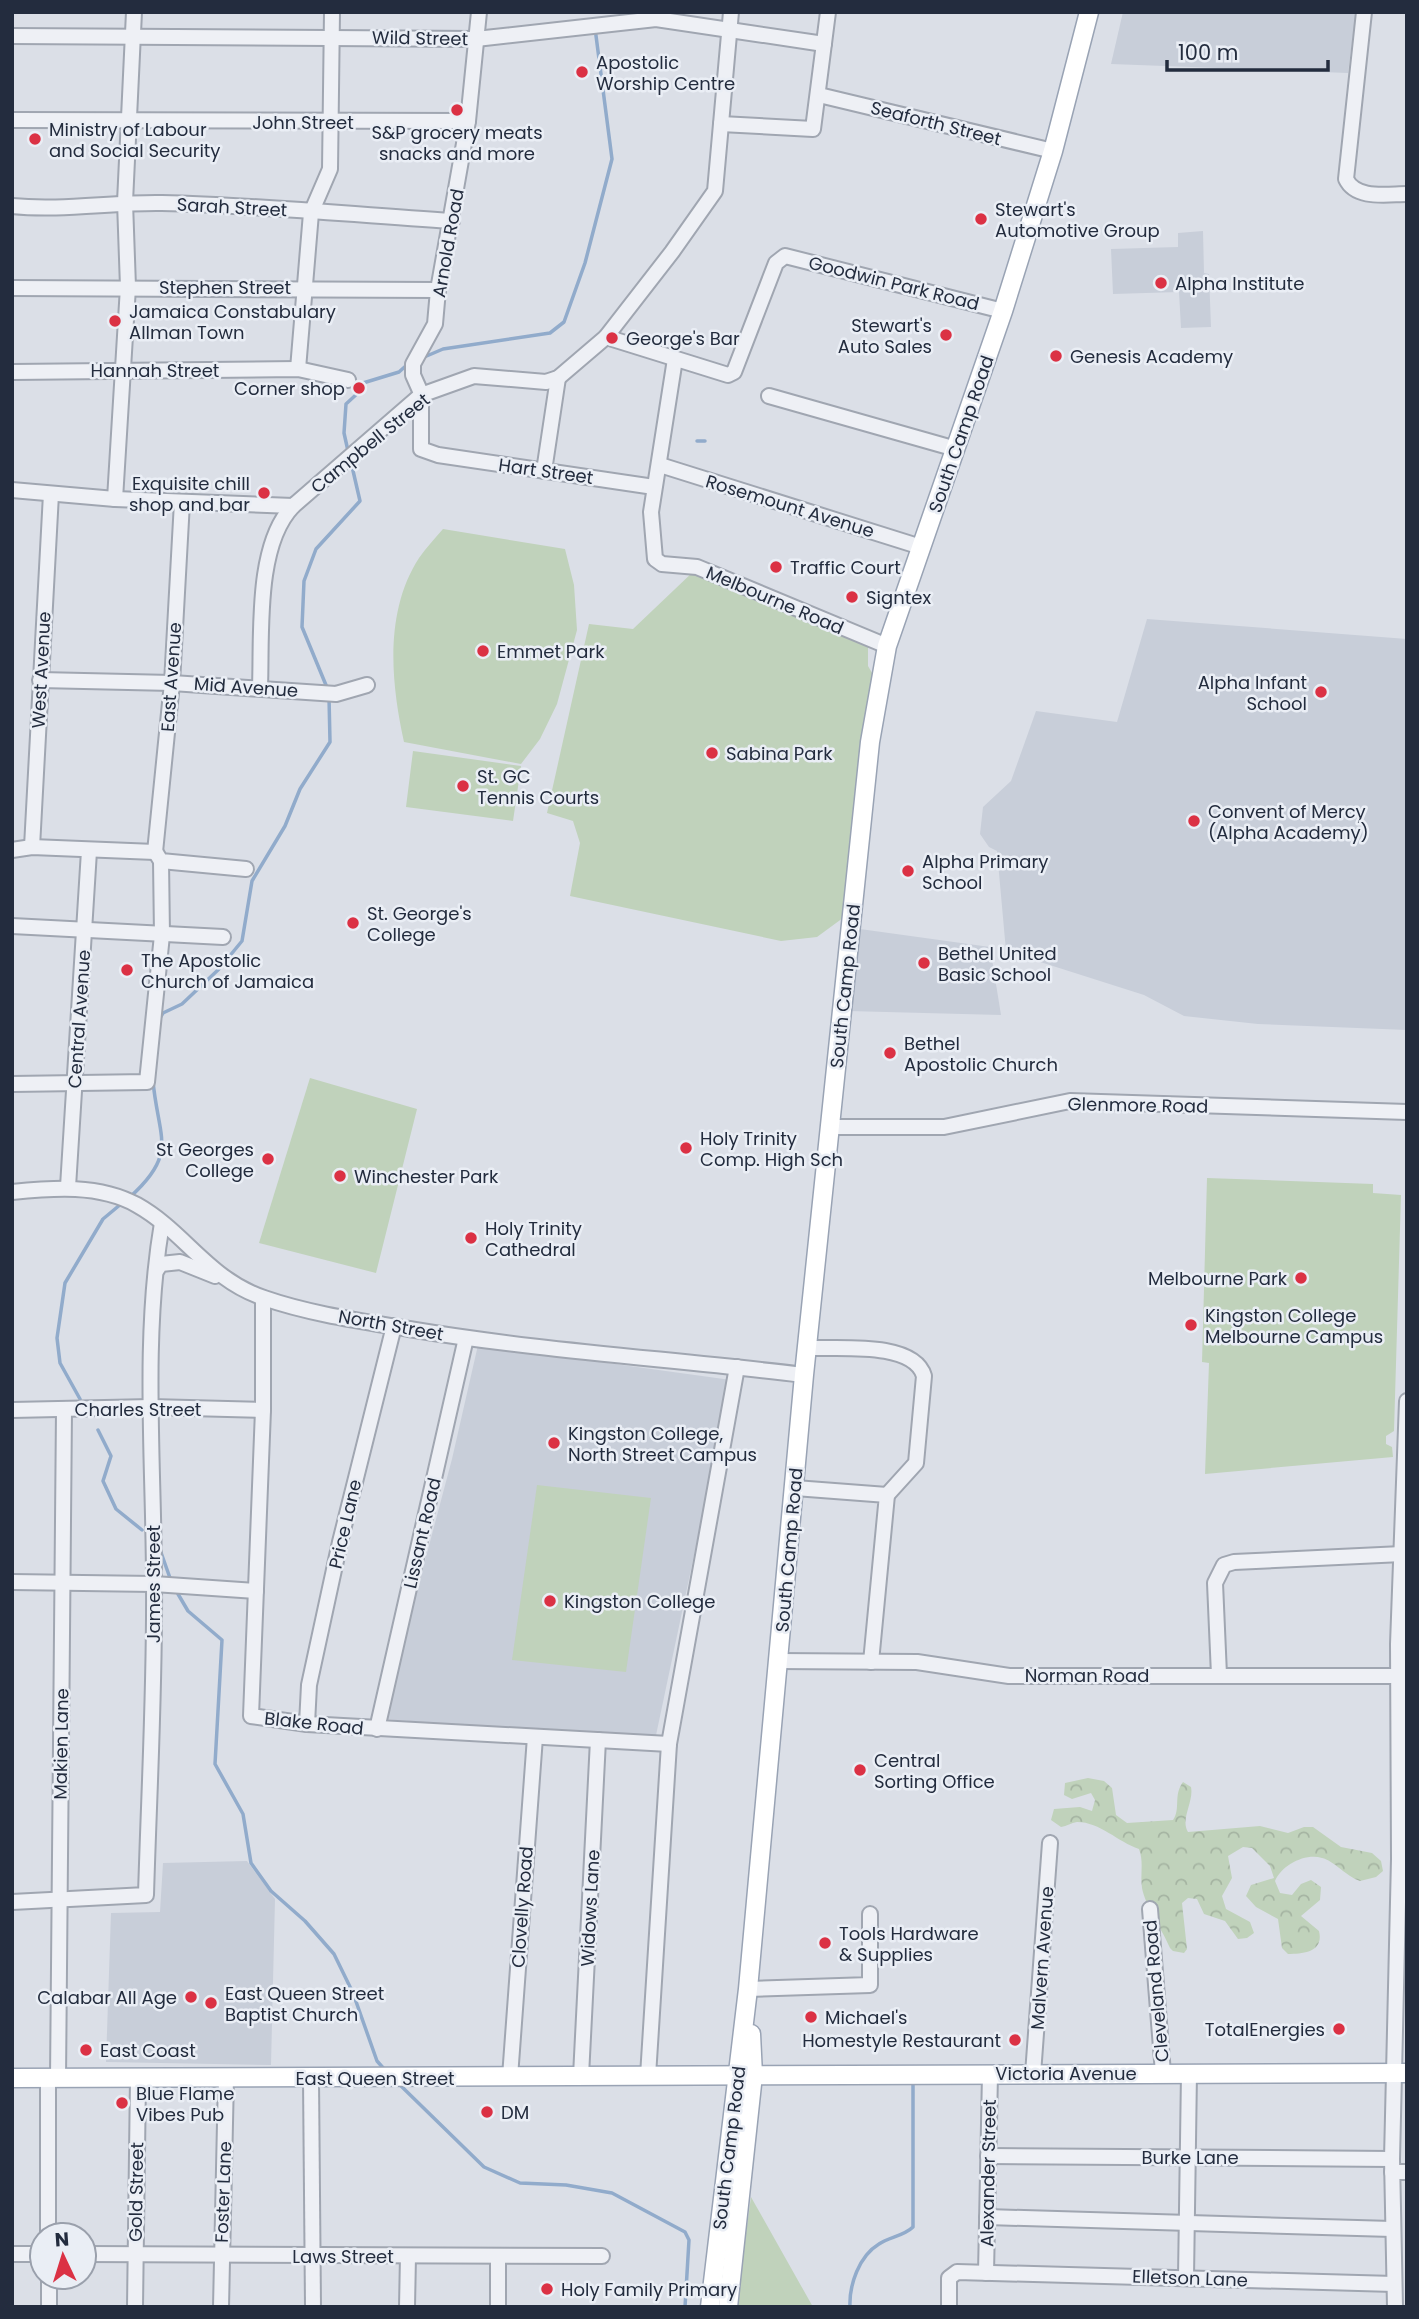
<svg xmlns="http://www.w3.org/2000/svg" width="1419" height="2319" viewBox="0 0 1419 2319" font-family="Poppins,sans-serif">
	<defs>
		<pattern id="forest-crowns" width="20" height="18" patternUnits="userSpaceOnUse" patternTransform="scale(1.75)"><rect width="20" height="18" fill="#c0d2bb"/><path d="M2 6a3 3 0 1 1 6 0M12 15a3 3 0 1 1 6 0" fill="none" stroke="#a5b4a2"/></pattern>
	</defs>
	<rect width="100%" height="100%" fill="#dbdfe7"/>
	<g fill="#c8ced9">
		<path d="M1123,12H1356L1348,73L1111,64Z"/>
		<path d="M1203,231L1204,273L1209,274L1211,327L1181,328L1179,292L1113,294L1111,249L1178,247V233Z"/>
		<path d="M1147,619L1407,639V1030L1258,1024L1184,1016L1144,995L1006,951L997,851L989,847L980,834L983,807L1011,781L1036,711L1117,722Z"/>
		<path d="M860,929L990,947L1001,1015L848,1011Z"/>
		<path d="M478,1345L731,1380L655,1740L383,1719L452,1459Z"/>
		<path d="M247,1861L275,1899L271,2065L106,2062L111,1913L160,1912L163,1863Z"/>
	</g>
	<path fill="url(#forest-crowns)" d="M1088,1778L1104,1781L1112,1788L1116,1815L1127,1823L1173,1820C1181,1809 1173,1795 1183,1782L1191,1787C1194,1802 1180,1819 1188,1832L1260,1826L1288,1833L1304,1827H1313L1341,1847L1372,1853L1381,1861L1383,1871L1376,1877L1360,1881C1347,1877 1333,1860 1322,1858C1305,1853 1282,1865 1275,1881L1280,1893L1292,1895L1301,1884L1311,1880L1321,1887L1320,1900L1301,1916L1319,1931C1324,1952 1304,1954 1288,1954L1282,1948L1278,1919L1256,1907L1246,1896L1251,1885L1274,1878L1270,1866L1252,1848L1243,1847L1228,1856L1232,1878L1222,1896L1226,1909L1250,1922L1254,1933L1247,1938L1238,1939L1225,1921L1204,1914L1197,1899L1188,1898L1182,1903L1187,1949L1184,1953L1173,1951L1170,1948C1163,1931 1145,1905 1142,1888C1140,1874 1144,1862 1139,1849C1118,1842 1100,1822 1077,1822C1071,1823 1067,1826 1061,1827L1051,1820L1054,1809L1080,1807L1092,1811L1095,1800L1091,1793L1072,1799L1064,1795L1065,1783Z"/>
	<g fill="#c0d2bb">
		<path d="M443,529L565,549L574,585L577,630L557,704L540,739L521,764L404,742C391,683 384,612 419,558C426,548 435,538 443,529Z"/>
		<path d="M695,570L868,641V666L875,678L847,915L817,937L781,941L570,896L580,843L573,821L547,813L589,624L633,629Z"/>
		<path d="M413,751L521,766L513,821L406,807Z"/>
		<path d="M310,1078L417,1109L376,1273L259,1243Z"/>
		<path d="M1207,1178L1373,1184V1193L1401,1195L1394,1431L1386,1436V1444L1392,1447L1393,1457L1205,1474L1209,1363L1202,1362Z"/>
		<path d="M537,1485L651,1498L626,1672L512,1660Z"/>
		<path d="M751,2197L813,2307H736Z"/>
	</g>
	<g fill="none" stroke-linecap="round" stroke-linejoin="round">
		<g stroke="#91abcb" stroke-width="3.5">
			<path d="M422,358L443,349L550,333L564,322L585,263L612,159L595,28"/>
			<path d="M697,441H705"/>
			<path d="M348,451L344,433L346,404L359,392L363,383L399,372L409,363"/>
			<path d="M328,690L302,627L304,581L316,549L360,501L351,462"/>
			<path d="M160,1018L163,1013L182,1004L219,969L242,941L252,881L285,826L300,789L330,742L329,697"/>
			<path d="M130,1197C179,1153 158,1138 153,1081"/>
			<path d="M80,1399L60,1363L57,1338L65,1283L103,1219L121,1204"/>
			<path d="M98,1430L111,1456L103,1481L116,1509L142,1530"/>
			<path d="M158,1544L170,1578"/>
			<path d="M178,1594L188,1611L222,1640L215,1764L243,1814L251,1863L271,1891L305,1921L334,1954L353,1993L377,2061L385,2070"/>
			<path d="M400,2085L484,2167L520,2183L566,2185L612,2193L685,2232L689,2240L685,2307"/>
			<path d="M850,2307C849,2285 859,2256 879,2244C889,2237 904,2236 913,2227V2079"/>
		</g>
		<g stroke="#a0a6b1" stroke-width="18">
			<g id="minor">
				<path d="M479,12L468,121L438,290L435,324L413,364V375L421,393V449L438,455L654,487"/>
				<path d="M1364,12L1346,179C1356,200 1387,194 1407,194"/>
				<path d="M12,36L476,39L656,19L824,44"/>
				<path d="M819,95L1053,151"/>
				<path d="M12,120L468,121"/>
				<path d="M721,124L813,129L828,12"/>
				<path d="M12,206C62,211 112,202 162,203C259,205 355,215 452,221"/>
				<path d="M12,288L438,290"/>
				<path d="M606,337L728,375L734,372L776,263L785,256L1003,311"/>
				<path d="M675,359L651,512L655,559L662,564L697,567L887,646"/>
				<path d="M298,369L311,213L330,169L332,12"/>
				<path d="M12,372L298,369L348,380"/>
				<path d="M769,396L956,449"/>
				<path d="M660,465L921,547"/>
				<path d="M544,471L558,378"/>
				<path d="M12,490L115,499L293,506L421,395L474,376L546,382L558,378L606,337L672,252L715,191L731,12"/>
				<path d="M115,499L128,287L125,202L134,12"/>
				<path d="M40,680L172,683L336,694L367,685"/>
				<path d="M260,687C262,635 255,545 293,506"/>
				<path d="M32,847L51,494"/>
				<path d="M12,850L32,847L155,852"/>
				<path d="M155,852L172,683L182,502"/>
				<path d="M156,853L161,861L246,869"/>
				<path d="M12,926L223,937"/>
				<path d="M12,1084L147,1082L162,935L161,861"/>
				<path d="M829,1127H944L1070,1101L1407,1112"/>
				<path d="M68,1187L89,851"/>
				<path d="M12,1192C53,1188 99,1184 137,1205C185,1232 208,1279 264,1298C310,1314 361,1321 409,1329C540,1351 673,1359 804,1375"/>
				<path d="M156,1271L161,1264L180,1262L215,1276"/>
				<path d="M263,1298V1410L251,1716L307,1724L669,1744"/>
				<path d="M807,1348C838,1349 914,1341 924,1376L916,1463L887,1495"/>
				<path d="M12,1410L151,1407L263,1410"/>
				<path d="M795,1488L887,1495L871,1662"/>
				<path d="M12,1582L154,1584L256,1591"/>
				<path d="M778,1661L917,1662L1009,1676H1398"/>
				<path d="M1219,1675L1215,1583L1224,1565L1234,1562L1402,1554"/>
				<path d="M307,1724L309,1685L340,1542L394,1326"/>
				<path d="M377,1729L466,1338"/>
				<path d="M12,1902L146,1895C149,1791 155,1687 154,1583C154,1464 142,1341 162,1223"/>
				<path d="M1150,1909L1163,2073"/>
				<path d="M748,1989L870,1985V1914"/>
				<path d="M1033,2074L1050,1843"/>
				<path d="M581,2076L598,1740"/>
				<path d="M648,2076L669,1744L737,1367"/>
				<path d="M510,2077L535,1737"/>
				<path d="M48,2079V2235"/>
				<path d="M58,2079L64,1410"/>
				<path d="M311,2079L313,2307"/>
				<path d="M988,2156L1392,2159"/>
				<path d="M1392,2172H1407"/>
				<path d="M987,2217L1392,2229"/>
				<path d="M12,2254H42"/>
				<path d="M84,2254L602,2256"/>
				<path d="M986,2273L990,2074"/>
				<path d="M49,2277V2307"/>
				<path d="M1186,2277L1189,2073"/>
				<path d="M135,2307L138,2078"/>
				<path d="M221,2307L226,2077"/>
				<path d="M407,2307L408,2256"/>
				<path d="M498,2307V2256"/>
				<path d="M949,2307V2278L957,2272L1394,2284"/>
				<path d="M1395,2307L1392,2159L1399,1859L1398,1644L1407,1401"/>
			</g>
		</g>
		<g stroke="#99a3b4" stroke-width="21">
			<g id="major">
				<path d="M12,2078L1407,2073"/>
				<path d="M710,2307L748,1989L804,1375L870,742L887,646L1003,311L1053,151L1089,12"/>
				<path d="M728,2307L753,2075L751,2034"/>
			</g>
		</g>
		<use href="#minor" stroke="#eef0f5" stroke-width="14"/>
		<use href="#major" stroke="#fff" stroke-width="18"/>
	</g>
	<g fill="#db3144" stroke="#eaeef5" stroke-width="2.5">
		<circle cx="582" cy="72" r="7"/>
		<circle cx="457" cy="110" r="7"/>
		<circle cx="35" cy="139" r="7"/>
		<circle cx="981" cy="219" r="7"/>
		<circle cx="1161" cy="283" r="7"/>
		<circle cx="115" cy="321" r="7"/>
		<circle cx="946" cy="335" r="7"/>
		<circle cx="612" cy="338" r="7"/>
		<circle cx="1056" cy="356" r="7"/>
		<circle cx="359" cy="388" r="7"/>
		<circle cx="264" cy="493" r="7"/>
		<circle cx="776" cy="567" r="7"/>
		<circle cx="852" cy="597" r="7"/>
		<circle cx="483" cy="651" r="7"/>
		<circle cx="1321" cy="692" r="7"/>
		<circle cx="712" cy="753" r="7"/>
		<circle cx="463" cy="786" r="7"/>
		<circle cx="1194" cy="821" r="7"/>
		<circle cx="908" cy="871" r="7"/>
		<circle cx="353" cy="923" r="7"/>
		<circle cx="924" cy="963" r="7"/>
		<circle cx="127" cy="970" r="7"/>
		<circle cx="890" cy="1053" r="7"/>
		<circle cx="686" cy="1148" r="7"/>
		<circle cx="268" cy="1159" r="7"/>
		<circle cx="340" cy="1176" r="7"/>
		<circle cx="471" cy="1238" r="7"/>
		<circle cx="1301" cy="1278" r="7"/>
		<circle cx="1191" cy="1325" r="7"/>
		<circle cx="554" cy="1443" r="7"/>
		<circle cx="550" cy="1601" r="7"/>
		<circle cx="860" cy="1770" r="7"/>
		<circle cx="825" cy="1943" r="7"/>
		<circle cx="191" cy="1997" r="7"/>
		<circle cx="211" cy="2003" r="7"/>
		<circle cx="811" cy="2017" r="7"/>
		<circle cx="1339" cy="2029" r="7"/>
		<circle cx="1015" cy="2040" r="7"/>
		<circle cx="86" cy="2050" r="7"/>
		<circle cx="122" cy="2103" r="7"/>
		<circle cx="487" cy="2112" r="7"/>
		<circle cx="547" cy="2289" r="7"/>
	</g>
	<g text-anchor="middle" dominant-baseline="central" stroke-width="5" stroke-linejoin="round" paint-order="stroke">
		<g font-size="18" fill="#232c3e" stroke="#eaeef5">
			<text transform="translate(420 38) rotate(1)">Wild Street</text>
			<text x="303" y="122">John Street</text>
			<text transform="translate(936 123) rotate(14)">Seaforth Street</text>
			<text transform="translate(232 207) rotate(3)">Sarah Street</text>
			<text transform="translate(448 243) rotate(-80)">Arnold Road</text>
			<text transform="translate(894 283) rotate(14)">Goodwin Park Road</text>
			<text x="225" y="287">Stephen Street</text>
			<text x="155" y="370">Hannah Street</text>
			<text transform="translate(961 434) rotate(-71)">South Camp Road</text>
			<text transform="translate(370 443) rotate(-39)">Campbell Street</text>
			<text transform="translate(546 471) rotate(8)">Hart Street</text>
			<text transform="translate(790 506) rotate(17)">Rosemount Avenue</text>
			<text transform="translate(775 600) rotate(23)">Melbourne Road</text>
			<text transform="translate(41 670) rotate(-87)">West Avenue</text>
			<text transform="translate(171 677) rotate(-86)">East Avenue</text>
			<text transform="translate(246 687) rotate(4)">Mid Avenue</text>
			<text transform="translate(845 986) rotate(-84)">South Camp Road</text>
			<text transform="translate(79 1019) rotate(-86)">Central Avenue</text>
			<text transform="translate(1138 1105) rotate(1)">Glenmore Road</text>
			<text transform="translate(391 1325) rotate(10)">North Street</text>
			<text x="138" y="1409">Charles Street</text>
			<text transform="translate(345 1524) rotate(-77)">Price Lane</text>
			<text transform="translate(422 1533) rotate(-77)">Lissant Road</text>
			<text transform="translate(789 1550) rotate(-85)">South Camp Road</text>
			<text transform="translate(153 1584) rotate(-90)">James Street</text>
			<text x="1087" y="1675">Norman Road</text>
			<text transform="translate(314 1723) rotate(6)">Blake Road</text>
			<text transform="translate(61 1744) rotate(-89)">Makien Lane</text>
			<text transform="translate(522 1907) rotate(-86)">Clovelly Road</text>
			<text transform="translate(590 1908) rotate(-87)">Widows Lane</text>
			<text transform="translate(1042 1958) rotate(-86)">Malvern Avenue</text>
			<text transform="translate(1156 1991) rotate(-95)">Cleveland Road</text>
			<text x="1066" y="2073">Victoria Avenue</text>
			<text x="375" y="2078">East Queen Street</text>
			<text transform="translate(729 2148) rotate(-83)">South Camp Road</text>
			<text x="1190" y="2157">Burke Lane</text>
			<text transform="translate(988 2173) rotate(-89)">Alexander Street</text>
			<text transform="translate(136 2192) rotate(-89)">Gold Street</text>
			<text transform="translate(223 2192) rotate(-88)">Foster Lane</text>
			<text x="343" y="2256">Laws Street</text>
			<text transform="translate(1190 2278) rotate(2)">Elletson Lane</text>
		</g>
		<g font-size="18" fill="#232c3e" stroke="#eaeef5" text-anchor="start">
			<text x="596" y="62">Apostolic<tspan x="596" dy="21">Worship Centre</tspan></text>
			<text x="49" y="129">Ministry of Labour<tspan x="49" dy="21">and Social Security</tspan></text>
			<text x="457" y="132" text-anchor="middle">S&amp;P grocery meats<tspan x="457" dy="21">snacks and more</tspan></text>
			<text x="995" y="209">Stewart's<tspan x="995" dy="21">Automotive Group</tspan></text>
			<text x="1175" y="283">Alpha Institute</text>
			<text x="129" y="311">Jamaica Constabulary<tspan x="129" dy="21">Allman Town</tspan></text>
			<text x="932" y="325" text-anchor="end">Stewart's<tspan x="932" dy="21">Auto Sales</tspan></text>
			<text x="626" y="338">George's Bar</text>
			<text x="1070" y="356">Genesis Academy</text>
			<text x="345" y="388" text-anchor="end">Corner shop</text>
			<text x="250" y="483" text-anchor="end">Exquisite chill<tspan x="250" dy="21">shop and bar</tspan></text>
			<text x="790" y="567">Traffic Court</text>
			<text x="866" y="597">Signtex</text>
			<text x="497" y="651">Emmet Park</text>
			<text x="1307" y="682" text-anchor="end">Alpha Infant<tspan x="1307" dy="21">School</tspan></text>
			<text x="726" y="753">Sabina Park</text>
			<text x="477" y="776">St. GC<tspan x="477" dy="21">Tennis Courts</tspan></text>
			<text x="1208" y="811">Convent of Mercy<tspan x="1208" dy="21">(Alpha Academy)</tspan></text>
			<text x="922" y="861">Alpha Primary<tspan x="922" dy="21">School</tspan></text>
			<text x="367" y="913">St. George's<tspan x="367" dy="21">College</tspan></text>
			<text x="938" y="953">Bethel United<tspan x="938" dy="21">Basic School</tspan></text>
			<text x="141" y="960">The Apostolic<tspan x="141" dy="21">Church of Jamaica</tspan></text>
			<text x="904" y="1043">Bethel<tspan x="904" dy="21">Apostolic Church</tspan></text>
			<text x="700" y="1138">Holy Trinity<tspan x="700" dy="21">Comp. High Sch</tspan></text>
			<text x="254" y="1149" text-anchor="end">St Georges<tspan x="254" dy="21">College</tspan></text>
			<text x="354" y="1176">Winchester Park</text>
			<text x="485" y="1228">Holy Trinity<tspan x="485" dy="21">Cathedral</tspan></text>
			<text x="1287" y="1278" text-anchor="end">Melbourne Park</text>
			<text x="1205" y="1315">Kingston College<tspan x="1205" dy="21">Melbourne Campus</tspan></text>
			<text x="568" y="1433">Kingston College,<tspan x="568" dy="21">North Street Campus</tspan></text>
			<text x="564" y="1601">Kingston College</text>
			<text x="874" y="1760">Central<tspan x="874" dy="21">Sorting Office</tspan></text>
			<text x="839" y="1933">Tools Hardware<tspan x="839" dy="21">&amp; Supplies</tspan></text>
			<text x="225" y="1993">East Queen Street<tspan x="225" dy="21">Baptist Church</tspan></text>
			<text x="177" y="1997" text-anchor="end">Calabar All Age</text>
			<text x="825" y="2017">Michael's</text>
			<text x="1325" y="2029" text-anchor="end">TotalEnergies</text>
			<text x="1001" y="2040" text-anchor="end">Homestyle Restaurant</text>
			<text x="100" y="2050">East Coast</text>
			<text x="136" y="2093">Blue Flame<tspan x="136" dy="21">Vibes Pub</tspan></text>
			<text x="501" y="2112">DM</text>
			<text x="561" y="2289">Holy Family Primary</text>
		</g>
	</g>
	<rect width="1419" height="2319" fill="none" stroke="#232c3e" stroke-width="28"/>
	<g transform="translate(63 2256) rotate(356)"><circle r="33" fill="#eaeef5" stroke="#9aa0ac" stroke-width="2"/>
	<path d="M0-5L12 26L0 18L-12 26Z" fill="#db3144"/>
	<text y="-10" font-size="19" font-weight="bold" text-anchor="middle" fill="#232c3e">N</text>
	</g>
	<path d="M1167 60v10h161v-10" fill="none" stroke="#232c3e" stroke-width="3.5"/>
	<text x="1178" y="60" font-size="21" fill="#232c3e" stroke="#eaeef5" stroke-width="5" paint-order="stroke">100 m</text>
</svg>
